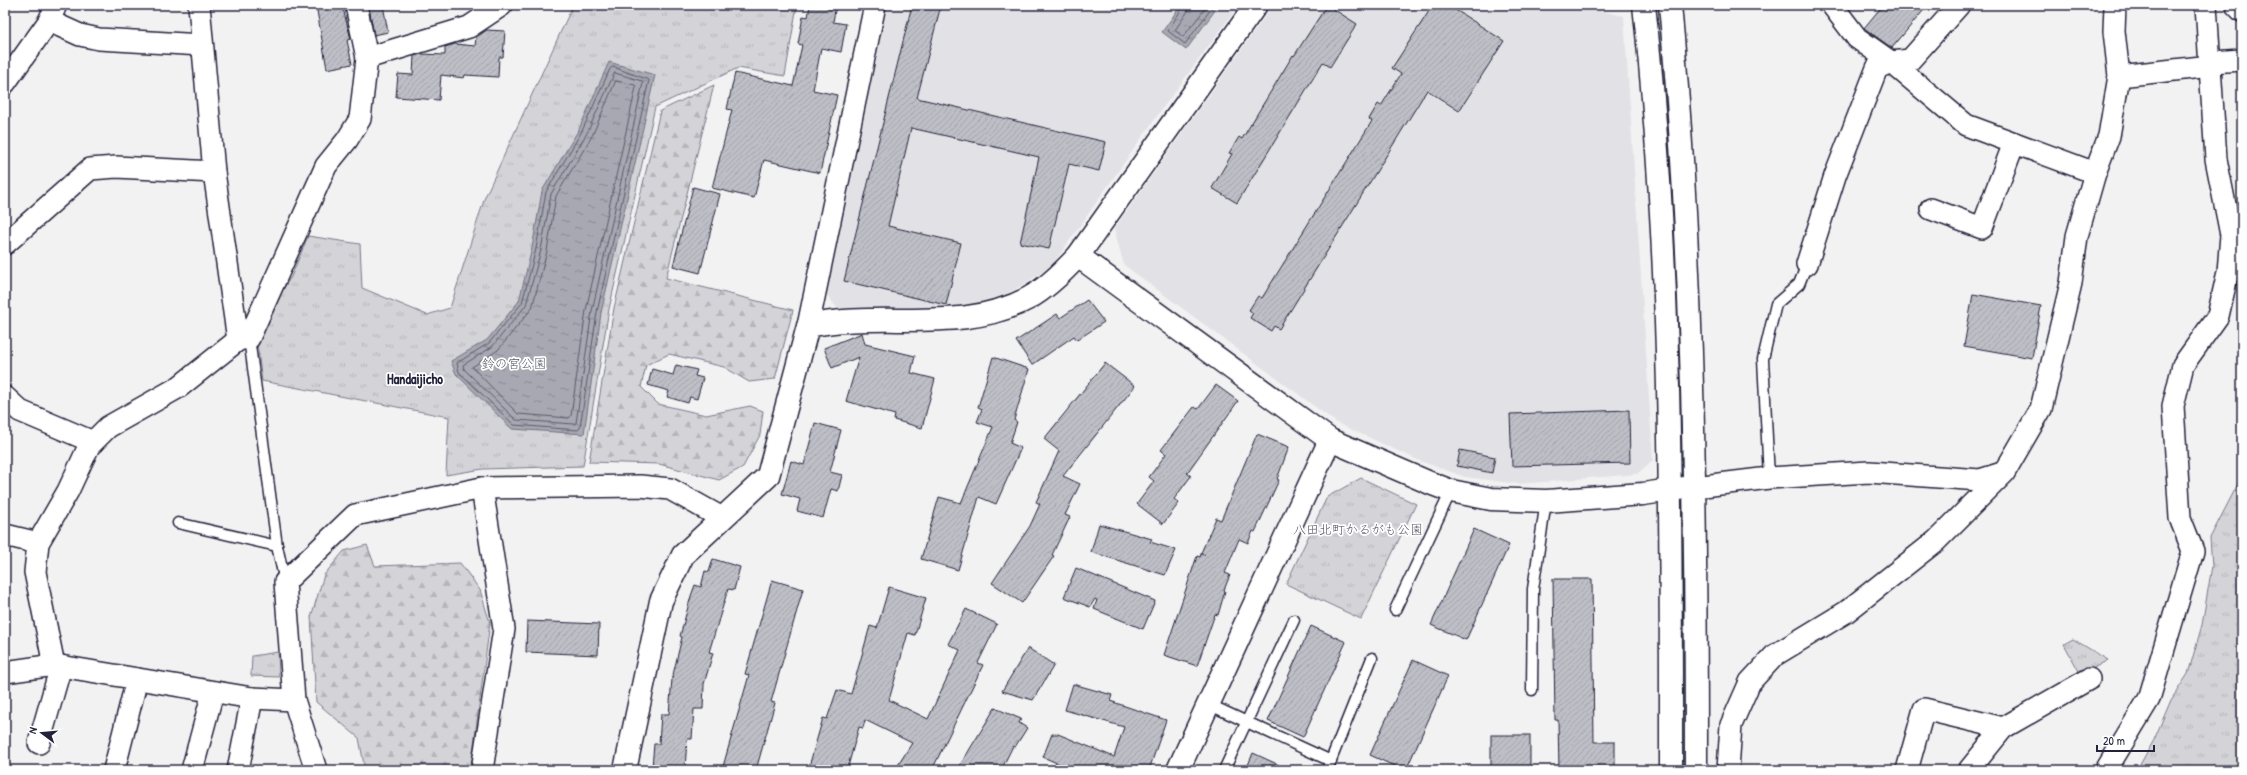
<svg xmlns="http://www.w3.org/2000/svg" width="2247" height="775" viewBox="0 0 2247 775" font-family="'Patrick Hand','Klee One',sans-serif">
	<defs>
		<pattern id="forest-firs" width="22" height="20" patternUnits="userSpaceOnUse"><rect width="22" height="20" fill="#d3d3d8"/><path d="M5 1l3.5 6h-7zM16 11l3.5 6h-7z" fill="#b5b5ba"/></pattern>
		<pattern id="park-tufts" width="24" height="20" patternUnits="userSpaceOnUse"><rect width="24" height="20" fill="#d3d3d8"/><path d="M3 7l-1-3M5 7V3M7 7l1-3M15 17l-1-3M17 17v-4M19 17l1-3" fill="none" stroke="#b5b5ba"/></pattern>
		<pattern id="water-ripples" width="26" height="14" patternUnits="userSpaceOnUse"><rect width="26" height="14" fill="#a8a8b2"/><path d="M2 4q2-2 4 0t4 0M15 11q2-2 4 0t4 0" fill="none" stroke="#888892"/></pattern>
		<pattern id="building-hatch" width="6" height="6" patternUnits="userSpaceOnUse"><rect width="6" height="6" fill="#bebec6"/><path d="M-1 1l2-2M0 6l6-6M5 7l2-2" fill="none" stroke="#a3a3ab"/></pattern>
	</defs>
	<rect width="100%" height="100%" fill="#f2f2f3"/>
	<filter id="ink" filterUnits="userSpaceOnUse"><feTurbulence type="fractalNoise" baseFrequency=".025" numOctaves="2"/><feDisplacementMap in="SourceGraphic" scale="8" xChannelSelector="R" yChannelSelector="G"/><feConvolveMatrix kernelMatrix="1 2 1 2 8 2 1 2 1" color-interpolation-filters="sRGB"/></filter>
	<g filter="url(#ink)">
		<g fill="#e2e2e6">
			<path d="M884,5H1239L1157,116L1051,267L995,302L962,308H837L824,291Z"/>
			<path d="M1273,5H1575L1624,16L1653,460L1637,474L1518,484L1465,477L1420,461L1337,423L1124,265L1114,229Z"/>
		</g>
		<g fill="url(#forest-firs)" stroke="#7a7a8a">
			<path d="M714,85L666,278L793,310L775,379L749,382L724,367L669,354L646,365L641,387L658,404L706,415L750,406L763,411L760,435L743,467L719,480L659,464L589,462L614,308L660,111Z"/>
			<path d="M367,545L375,566L460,563L480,590L490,623L472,759L468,770H365L359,738L316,702L311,617L324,575L344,551Z"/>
		</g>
		<g fill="url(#park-tufts)" stroke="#7a7a8a">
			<path d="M573,5H797L785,76L738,68L655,107L609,309L583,466L483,469L446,475L449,417L262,381L256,336L267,313L291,277L308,236L360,244L362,288L427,315L450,308L485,197Z"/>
			<path d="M2242,476V770H2137L2154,740L2171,700L2188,674L2202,625L2212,566L2210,538Z"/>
			<path d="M1361,478L1416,504L1361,619L1286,584L1327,497Z"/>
			<path d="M2073,639L2108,660L2081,675L2064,644Z"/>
			<path d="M278,652L279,677L251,676L252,656Z"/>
		</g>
		<g fill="url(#water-ripples)" stroke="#727282">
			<path d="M1181,5H1219L1186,50L1162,32Z"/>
			<path d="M609,62L655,75L601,313L584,434L512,429L456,374L451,361L487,340L519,301L532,248L542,191L579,129Z"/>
		</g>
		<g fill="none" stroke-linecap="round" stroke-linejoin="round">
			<g stroke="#58586b" stroke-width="1">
				<path d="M1184,5L1168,31L1185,44L1214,5"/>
				<path d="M1189,5L1188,11L1175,30L1183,37L1208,5"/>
				<path d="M613,67L649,80L597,312L580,428L578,430L514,425L459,372L457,363L489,343L522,303L536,249L546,192L582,131L610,69Z"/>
				<path d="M615,73L642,81L643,83L592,311L576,423L574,424L516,420L464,369L463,365L492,347L526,305L541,250L551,194L587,133Z"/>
				<path d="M616,81L635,85L636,87L586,310L571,416L569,418L518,414L472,367L498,350L532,308L547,251L556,196L592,136Z"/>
			</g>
		</g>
		<g fill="url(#building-hatch)" stroke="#22223b">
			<path d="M316,5H342L351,39L347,40L352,64L327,69Z"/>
			<path d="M383,5L388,32L374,35L369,7Z"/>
			<path d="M810,5H836L833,22L846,24L841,52L821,48L813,90L837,95L820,173L764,160L754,198L712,188L732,110L727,109L735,73L793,86L802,45L798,44L803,16L808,17Z"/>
			<path d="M912,5H941L917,98L1106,142L1099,171L1069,164L1049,249L1020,243L1039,157L911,128L888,226L961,243L946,305L844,281Z"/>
			<path d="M1327,5L1357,24L1330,67L1323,62L1237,203L1212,188L1232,154L1229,153L1239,137L1242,139L1293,55L1294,56Z"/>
			<path d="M1433,5H1448L1504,41L1459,111L1427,90L1279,329L1274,326L1271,331L1250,318L1253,313L1249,310L1258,296L1262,298L1372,121L1369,119L1378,104L1381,106L1401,74L1392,68Z"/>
			<path d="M1883,5H1928L1892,48L1864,28Z"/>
			<path d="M487,30L505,31L503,57H499L498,77L465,75L464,78L441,75L439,100L396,97L398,74L413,75L414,56L421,54L445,55V47L455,44L475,46L476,37Z"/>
			<path d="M693,187L720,194L700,273L673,266Z"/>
			<path d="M1973,294L2041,306L2032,358L1964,346Z"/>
			<path d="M1087,300L1104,322L1077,340L1074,336L1032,365L1016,341L1057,314L1060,318Z"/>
			<path d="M862,333L865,344L915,356L911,373L935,379L922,428L894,420L895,415L846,401L859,357L832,368L824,348Z"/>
			<path d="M993,357L1029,369L1014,420L1017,422L1010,443L1021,448L996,504L979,497L958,570L921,559L939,497L961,503L993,427L977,422L982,409L978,407Z"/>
			<path d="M1105,363L1135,386L1063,476L1080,484L1065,515L1070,517L1052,555L1054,556L1022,603L992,583L1030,526L1040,504L1036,502L1059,451L1044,439Z"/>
			<path d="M676,365L697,370L695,376L703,378L697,399L690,397L688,403L667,397L669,391L648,385L652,369L673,375Z"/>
			<path d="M1216,385L1238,401L1187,473L1191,476L1174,499L1179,503L1163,524L1137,504L1154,481L1149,477L1166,454L1161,450L1194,407L1198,409Z"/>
			<path d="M1629,410L1630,463L1512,466L1510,414Z"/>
			<path d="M815,423L841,430L830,472L842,475L838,491L831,489L823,518L797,511L800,499L782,494L791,461L804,465Z"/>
			<path d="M1257,434L1289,447L1277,479L1279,480L1255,532L1253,531L1248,543L1239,539L1225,573L1230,575L1224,590L1225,591L1218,615L1215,614L1197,666L1164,655L1197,556L1200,557L1201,554L1205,555L1201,553L1216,518L1221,520Z"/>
			<path d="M1460,450L1495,457L1492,473L1457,466Z"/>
			<path d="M1099,524L1152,539L1150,542L1176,550L1165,575L1091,552Z"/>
			<path d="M1474,529L1509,545L1466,640L1431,625Z"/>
			<path d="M713,559L740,567L734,590L728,589L709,652L713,653L704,684L703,709H694L692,739H687L685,769L652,767L654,744H659L661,714H669L672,679L682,637L680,636L691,596L695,585L701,587L705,571L709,572Z"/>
			<path d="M1076,568L1155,601L1143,629L1094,609L1097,600L1095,599L1090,607L1064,597Z"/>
			<path d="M1553,579H1592L1594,742H1615V770H1559L1558,720H1555Z"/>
			<path d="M772,580L803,589L771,702L775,703L756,770H722L749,675L745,674Z"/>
			<path d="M889,587L926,598L915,635L908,633L889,700L928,719L960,650L948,644L966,609L997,624L978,663L983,665L932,770H895L912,743L865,720L863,728L859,727L847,770H808L823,718L827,719L837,690L851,694L870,626L877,628Z"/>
			<path d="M527,621L599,624L598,655L526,652Z"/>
			<path d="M1311,626L1346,642L1303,737L1268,721Z"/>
			<path d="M1028,648L1054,665L1033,700L1002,691Z"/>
			<path d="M1413,660L1448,676L1406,770H1403L1370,755Z"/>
			<path d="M1073,684L1112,695L1110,701L1166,720L1149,770H1073L1043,757L1052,734H1058L1114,757L1124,727L1065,710Z"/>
			<path d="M995,708L1021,719L1019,723L1027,728L1015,747L1013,746L1001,770H957Z"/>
			<rect x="1491" y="735" width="39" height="35"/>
			<path d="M1253,753L1290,770H1246Z"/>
		</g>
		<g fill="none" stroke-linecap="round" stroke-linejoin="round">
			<g stroke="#22223b" stroke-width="13">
				<g id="lane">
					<path d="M249,338L277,546L285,582"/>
					<path d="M1769,478L1763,359L1776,304L1799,284L1807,264"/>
					<path d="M178,523L277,546"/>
					<path d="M1395,610L1451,491"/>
					<path d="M1532,690L1533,589L1546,501"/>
					<path d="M1208,704L1331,761"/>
					<path d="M1224,770L1294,620"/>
					<path d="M1327,770L1372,658"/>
				</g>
			</g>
			<g stroke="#22223b" stroke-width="24">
				<g id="street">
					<path d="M199,5L214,172L238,340"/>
					<path d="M356,5L367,58"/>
					<path d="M1832,5L1857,38L1891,62L1966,125L2095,173"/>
					<path d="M2236,5L2242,11"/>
					<path d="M49,21L80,35L99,39L202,45"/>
					<path d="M2211,62L2242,60"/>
					<path d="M2119,76L2211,66"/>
					<path d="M5,83L49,21L56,5"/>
					<path d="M1931,209L1982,228L2014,143"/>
					<path d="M5,244L90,169L116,167L214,172"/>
					<path d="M1807,264L1835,176L1877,68L1891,62L1910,60L1959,5"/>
					<path d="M808,326L875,5"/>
					<path d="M5,397L20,411L93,442"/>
					<path d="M1695,487L1769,478L1869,472L1980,480L2002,473"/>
					<path d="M482,488L504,629L482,770"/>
					<path d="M5,535L38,543"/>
					<path d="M54,665L35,572L38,543L68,491L89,446L108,427L179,387L238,340L249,338L326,166L347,140L360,119L367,58L469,27L502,5"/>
					<path d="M5,672L54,665L252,698L294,700"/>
					<path d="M39,743L61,666"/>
					<path d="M114,770L137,679"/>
					<path d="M192,770L213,692"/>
					<path d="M238,770L252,698"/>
					<path d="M316,770L294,700L285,582L355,515L482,488L640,486L670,489L722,518"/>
					<path d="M1728,770L1731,725L1750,682L1775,655L1846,612L1936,541L2004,473L2041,409L2071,283L2077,236L2095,173L2109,136L2119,76L2114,31L2115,5"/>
					<path d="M1907,770L1924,709L2003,728"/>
					<path d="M1969,770L2003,728L2089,679"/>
					<path d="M2106,770L2149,699L2193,551L2180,518L2173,406L2183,365L2218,316L2228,272L2231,235L2216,159L2206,5"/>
				</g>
			</g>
			<g stroke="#22223b" stroke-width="25">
				<g id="secondary">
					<path d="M1644,5C1672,259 1671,515 1671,770"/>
					<path d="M1670,5C1694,260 1696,514 1696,770"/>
					<path d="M1078,256L1330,440L1430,483L1451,491L1491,499L1546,501L1643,494L1685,488"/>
					<path d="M625,770L661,601L683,555L768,476L808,326C881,310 961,335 1029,298C1047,288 1064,271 1078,256L1256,5"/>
					<path d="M1178,770L1330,440"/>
				</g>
			</g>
			<use href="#lane" stroke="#fff" stroke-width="10"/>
			<use href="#street" stroke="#fff" stroke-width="21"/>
			<use href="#secondary" stroke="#fff" stroke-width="22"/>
		</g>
	</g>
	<g text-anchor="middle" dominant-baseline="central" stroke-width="3.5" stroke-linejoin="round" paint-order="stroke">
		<g font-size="13" fill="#57576a" stroke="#fff">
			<text x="514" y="363">鈴の宮公園</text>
			<text x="1358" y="529">八田北町かるがも公園</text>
		</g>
		<g font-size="14" font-weight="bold" fill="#22223b" stroke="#fff">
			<text x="415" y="378">Handaijicho</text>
		</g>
	</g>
	<rect width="2247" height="775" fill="none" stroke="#fff" stroke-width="20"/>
	<rect x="10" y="10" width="2227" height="755" fill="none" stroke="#22223b" stroke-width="1.5" filter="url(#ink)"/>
	<g transform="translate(42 733) rotate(286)" stroke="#ffffff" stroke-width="3" paint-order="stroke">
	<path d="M0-3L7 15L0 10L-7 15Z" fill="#22223b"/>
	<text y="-6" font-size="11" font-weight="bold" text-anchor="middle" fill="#22223b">N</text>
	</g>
	<path d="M2097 745v6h57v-6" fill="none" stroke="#22223b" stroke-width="2"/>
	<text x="2103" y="745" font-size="12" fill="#22223b" stroke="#ffffff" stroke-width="3" paint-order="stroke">20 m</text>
</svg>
